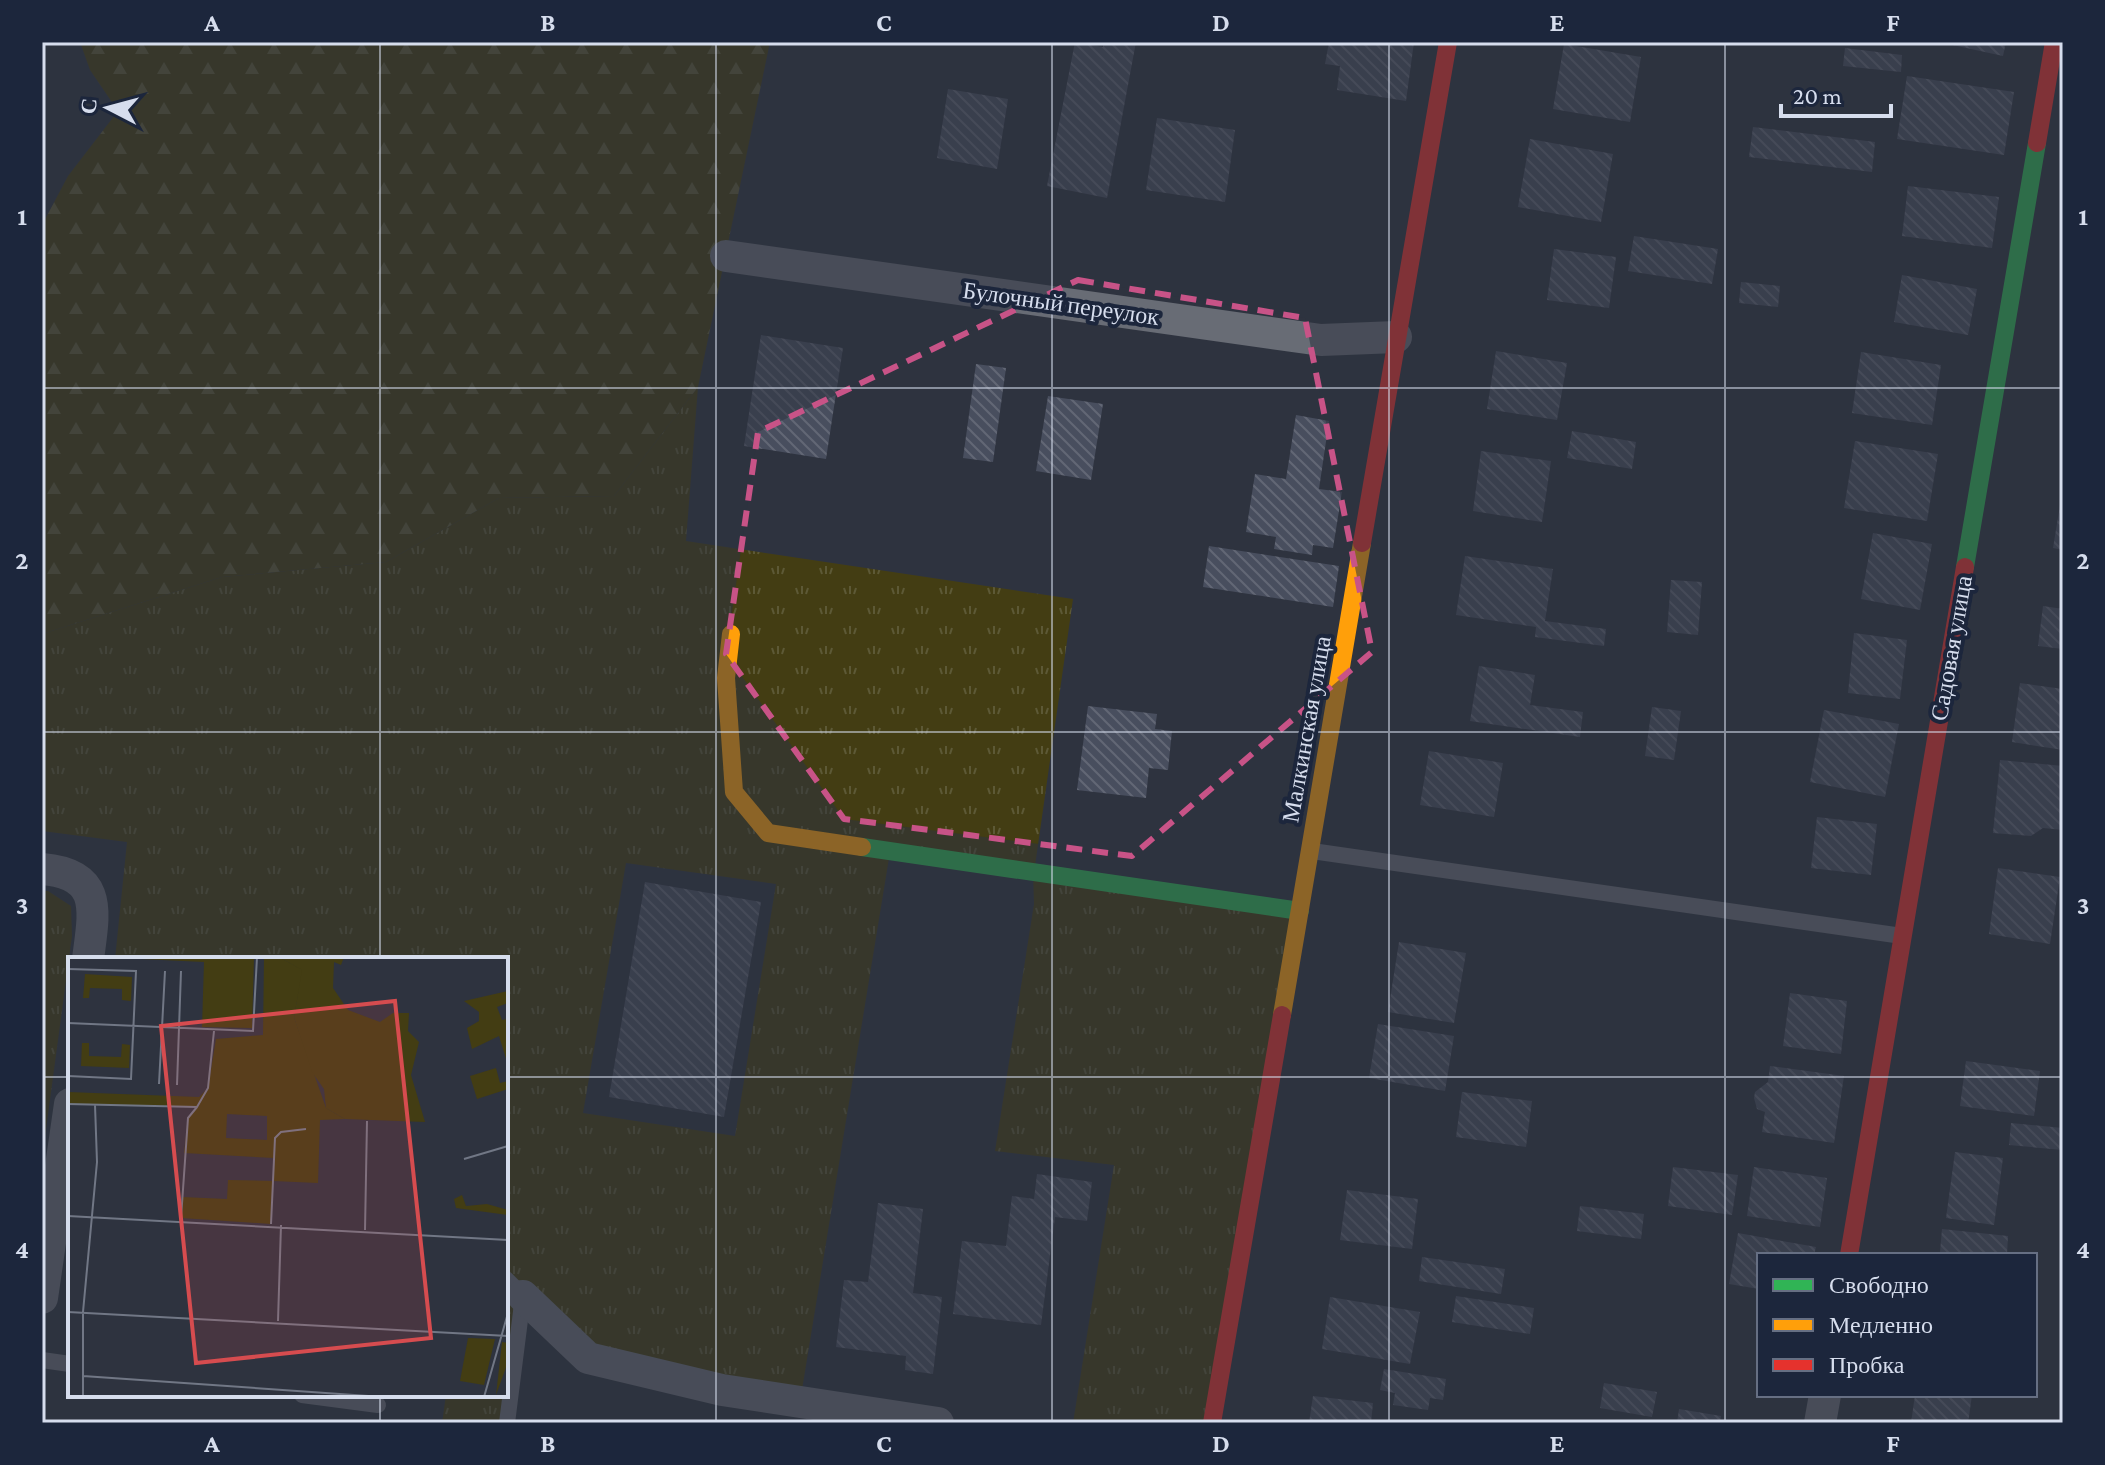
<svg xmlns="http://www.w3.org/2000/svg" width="2105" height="1465" viewBox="0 0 2105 1465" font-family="'Crimson Pro',serif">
	<defs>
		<pattern id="grass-tufts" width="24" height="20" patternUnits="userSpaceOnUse" patternTransform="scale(2)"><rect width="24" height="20" fill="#433d13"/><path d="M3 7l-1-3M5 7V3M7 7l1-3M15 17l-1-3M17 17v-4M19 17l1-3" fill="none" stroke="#5d5936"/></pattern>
		<pattern id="forest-firs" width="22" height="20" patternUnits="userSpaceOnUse" patternTransform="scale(2)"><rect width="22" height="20" fill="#433d13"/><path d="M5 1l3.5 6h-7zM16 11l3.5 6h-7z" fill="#5d5936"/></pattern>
		<pattern id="building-back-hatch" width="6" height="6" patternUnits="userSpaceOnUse" patternTransform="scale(2)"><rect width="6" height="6" fill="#484e5e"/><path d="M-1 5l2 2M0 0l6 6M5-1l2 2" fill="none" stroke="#626775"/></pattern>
	</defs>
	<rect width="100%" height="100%" fill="#2e333f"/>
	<g fill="url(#grass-tufts)" fill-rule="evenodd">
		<path d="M698,387L686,541L1073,599L1034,873L1300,911L1212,1423H1073L1114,1165L995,1151L1034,904L1033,873L890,852L800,1402L588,1358L523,1297L507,1423H442L446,1395H506V959H115L127,842L42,831V634L222,577L386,562L499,498L614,496ZM626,863L776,884L735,1136L583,1113Z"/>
		<path d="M42,891H48L71,906L72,936L42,1159Z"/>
	</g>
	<path fill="url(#forest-firs)" d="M80,42H770L698,387L614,496L499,498L386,562L222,577L42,634V225L68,176L118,111L90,70Z"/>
	<g fill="url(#building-back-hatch)">
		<path d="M1075,42L1103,47V42H1136L1107,198L1047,186Z"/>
		<path d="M1329,42H1414L1406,101L1337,90L1340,66L1325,64Z"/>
		<path d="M1939,42H2006L2003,56Z"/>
		<path d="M1564,44L1641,57L1630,122L1553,109Z"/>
		<path d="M1845,48L1902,55L1901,72L1843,66Z"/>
		<path d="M1907,76L2014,92L2004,155L1897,139Z"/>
		<path d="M948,89L1008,99L997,169L937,158Z"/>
		<path d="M1157,118L1235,130L1225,202L1146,190Z"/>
		<path d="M1753,127L1875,142L1872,172L1749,157Z"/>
		<path d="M1530,139L1613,154L1601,222L1518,207Z"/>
		<path d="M1908,186L1999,197L1992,248L1902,236Z"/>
		<path d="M1634,236L1718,249L1712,284L1628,271Z"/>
		<path d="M1554,249L1616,257L1609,308L1547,300Z"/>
		<path d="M1902,275L1977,289L1968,335L1894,322Z"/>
		<path d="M1741,282L1780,286L1778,307L1739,303Z"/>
		<path d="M761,335L843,348L826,459L744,446Z"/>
		<path d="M1496,351L1567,363L1557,420L1487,409Z"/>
		<path d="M1861,352L1941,365L1932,425L1852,413Z"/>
		<path d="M976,364L1006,368L993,462L963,458Z"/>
		<path d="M1048,396L1103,404L1091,480L1036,471Z"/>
		<path d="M1296,415L1329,421L1319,489L1342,492L1333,548L1313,545L1312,555L1274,549L1276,537L1246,532L1255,474L1286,479Z"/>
		<path d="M1572,431L1636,442L1632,469L1567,458Z"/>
		<path d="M1855,441L1938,454L1927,521L1844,508Z"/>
		<path d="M1481,451L1551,461L1542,522L1473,511Z"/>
		<path d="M2061,499H2063V550L2053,548Z"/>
		<path d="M1873,533L1932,544L1920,610L1861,599Z"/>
		<path d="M1209,546L1339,566L1333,607L1203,587Z"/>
		<path d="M1465,556L1553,569L1545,621L1606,629L1604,646L1535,637L1536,627L1456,615Z"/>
		<path d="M1671,580L1702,582L1698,635L1667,632Z"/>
		<path d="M2043,606L2063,609V649L2038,646Z"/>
		<path d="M1854,633L1907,640L1900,699L1848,693Z"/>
		<path d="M1479,666L1535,675L1530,705L1583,712L1580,737L1470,721Z"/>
		<path d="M2020,683L2063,689V750L2012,742Z"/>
		<path d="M1088,706L1157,714L1155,729L1172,731L1168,770L1149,768L1146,798L1077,790Z"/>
		<path d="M1652,707L1681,711L1674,760L1645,756Z"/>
		<path d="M1824,710L1899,724L1885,797L1810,782Z"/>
		<path d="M1429,751L1503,763L1494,817L1420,805Z"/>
		<path d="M2000,760L2063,766V830L2043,828L2031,836L1993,833Z"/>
		<path d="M1817,817L1877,824L1871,875L1811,868Z"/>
		<path d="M1998,868L2060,877L2050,944L1989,934Z"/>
		<path d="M645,882L761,902L724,1117L609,1097Z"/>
		<path d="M1399,942L1466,953L1454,1023L1388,1012Z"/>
		<path d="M1790,993L1847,1001L1841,1054L1783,1046Z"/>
		<path d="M1378,1024L1454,1036L1445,1091L1369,1078Z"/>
		<path d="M1966,1061L2040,1071L2034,1116L1960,1106Z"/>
		<path d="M1770,1066L1844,1076L1834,1143L1762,1132L1765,1112L1757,1109L1754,1098L1755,1092L1768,1082Z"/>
		<path d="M1462,1092L1532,1101L1526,1147L1456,1137Z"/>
		<path d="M2011,1123L2063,1128V1150L2009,1145Z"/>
		<path d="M1955,1152L2003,1158L1994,1225L1946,1218Z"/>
		<path d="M1673,1167L1738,1175L1732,1215L1668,1206Z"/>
		<path d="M1754,1167L1827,1178L1820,1227L1747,1216Z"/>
		<path d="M1037,1174L1092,1182L1087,1221L1055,1217L1041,1325L953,1314L962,1241L1006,1246L1012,1196L1034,1199Z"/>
		<path d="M1347,1190L1418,1199L1412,1249L1340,1240Z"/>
		<path d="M878,1203L923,1209L913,1293L942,1297L933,1374L905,1370L906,1356L836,1347L844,1280L868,1282Z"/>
		<path d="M1580,1206L1644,1214L1641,1239L1577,1231Z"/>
		<path d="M1942,1229L2008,1236L2007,1255H1976L1940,1252Z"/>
		<path d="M1738,1233L1816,1247L1814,1255H1759V1289L1729,1284Z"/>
		<path d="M1422,1257L1505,1269L1501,1294L1419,1281Z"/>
		<path d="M1456,1296L1534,1308L1530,1334L1452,1322Z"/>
		<path d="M1330,1297L1420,1312L1410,1364L1322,1349Z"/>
		<path d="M1384,1369L1446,1379L1443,1400L1430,1398L1428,1410L1393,1405L1395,1393L1380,1390Z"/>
		<path d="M1604,1383L1657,1392L1652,1417L1600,1408Z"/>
		<path d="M1915,1395H1972L1968,1423H1911Z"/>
		<path d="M1313,1396L1373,1403L1371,1423H1309Z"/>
		<path d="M1679,1409L1721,1416L1720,1423H1677Z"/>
	</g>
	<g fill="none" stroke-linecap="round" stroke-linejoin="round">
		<g stroke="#686c75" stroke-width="16">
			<path d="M1312,851L1902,936"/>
			<path d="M506,1279L523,1296L507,1423"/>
			<path d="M42,1360L70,1364"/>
			<path d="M302,1395L378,1405"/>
		</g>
		<g stroke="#686c75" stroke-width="32">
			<path d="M726,256L1321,340L1396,337"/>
			<path d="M42,869C104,874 94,912 88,959"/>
			<path d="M523,1296L588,1358L722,1390L938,1423"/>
			<path d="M42,1298L70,1104"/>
			<path d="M1820,1423L1825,1395"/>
		</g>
		<g stroke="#30b455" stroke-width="18">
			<path d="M1965,567L2037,143"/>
			<path d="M862,847L1300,911"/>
		</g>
		<g stroke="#ff9f0a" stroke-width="18">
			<path d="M731,634L726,678L734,792L768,833L862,847"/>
			<path d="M1282,1015L1362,543"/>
		</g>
		<g stroke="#e5322d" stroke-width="18">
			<path d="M2037,143L2054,42"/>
			<path d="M1362,543L1448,42"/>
			<path d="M1849,1255L1965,567"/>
			<path d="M1212,1423L1282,1015"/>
		</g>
	</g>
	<path d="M0 0H2105V1465H0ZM1078,280L1305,318L1372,652L1132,856L844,819L726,654L758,432Z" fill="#2e333f" fill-opacity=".55" fill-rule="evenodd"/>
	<path fill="none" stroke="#c85387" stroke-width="6" stroke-dasharray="16 10" stroke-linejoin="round" d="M1078,280L1305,318L1372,652L1132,856L844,819L726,654L758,432Z"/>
	<path fill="none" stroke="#d6dded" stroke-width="2" stroke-opacity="0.55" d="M380,42V959M716,42V1423M1052,42V1423M1389,42V1423M1725,42V1423M42,388H2063M42,732H2063M42,1077H70M506,1077H2063M380,1395V1423"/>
	<g text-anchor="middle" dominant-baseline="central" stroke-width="8" stroke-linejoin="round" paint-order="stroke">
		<g font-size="24" fill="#d6dded" stroke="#1c263c">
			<text transform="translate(1061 303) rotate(8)">Булочный переулок</text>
			<text transform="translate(1951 648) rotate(-80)">Садовая улица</text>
			<text transform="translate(1306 729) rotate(-80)">Малкинская улица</text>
		</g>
	</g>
	<g transform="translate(68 957)">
		<rect width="440" height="440" fill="#2e333f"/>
		<path d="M31,0H186L184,71L134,70L136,5ZM196,0H211L235,13L226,60L258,151L277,162L252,163L250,226L205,224L203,267L113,261L114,240L159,242L160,223L205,224L206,201L116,196L120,161L128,150L0,147V135L131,140L140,131L148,82L195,78ZM159,157L199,159V183L158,181ZM17,17L64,20L63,44L54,43V32L22,31L21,41H15ZM14,86H21V99L53,100L54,87L62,88L61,111L13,109ZM394,238L398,249L419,247L440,253V258L388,251L386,242ZM400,381L427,382L416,428L392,424Z" fill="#433d13" fill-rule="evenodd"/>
		<path d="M211,0H276L273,8L266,5L265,31L280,53L312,65L325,56H341L340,74L351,85L343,118L357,165L277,162L258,151L256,132L244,115L226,60L234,13ZM440,34V46L429,50L434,63L440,62V108L431,79L404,92L399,71L411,64V55L396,44ZM428,111L432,126L440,124V132L409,142L402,119ZM434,385L440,386V405L428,438Z" fill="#433d13"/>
		<path fill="none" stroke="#717785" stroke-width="2" d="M0,12L68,14L63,122L0,119M0,66L185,74L189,0M91,127L97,14M109,128L113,14M0,147L129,150L140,131L146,74M396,202L440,189M0,259L440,283M113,261L120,161L129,150M203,267L207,181L213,175L238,172M297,273L299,164M0,355L440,379M210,364L213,268M15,419L315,440M15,440V355L29,205L27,148M416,440L440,356"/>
		<path fill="#d64c4f" fill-opacity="0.15" stroke="#d64c4f" stroke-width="4" d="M327,44L363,381L128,406L93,69Z"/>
		<rect width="440" height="440" fill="none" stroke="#d6dded" stroke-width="4"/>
	</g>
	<rect width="2105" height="1465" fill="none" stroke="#1c263c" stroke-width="88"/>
	<rect x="1757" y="1253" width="280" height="144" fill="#1c263c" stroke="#666f83" stroke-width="2"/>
	<rect x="1773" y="1279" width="40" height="12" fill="#30b455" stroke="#666f83" stroke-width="2"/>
	<text x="1829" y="1293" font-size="24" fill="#d6dded">Свободно</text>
	<rect x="1773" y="1319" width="40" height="12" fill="#ff9f0a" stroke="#666f83" stroke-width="2"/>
	<text x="1829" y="1333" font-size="24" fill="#d6dded">Медленно</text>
	<rect x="1773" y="1359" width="40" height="12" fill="#e5322d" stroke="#666f83" stroke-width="2"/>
	<text x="1829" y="1373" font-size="24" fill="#d6dded">Пробка</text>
	<g transform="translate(108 108) rotate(276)" stroke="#1c263c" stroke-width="6" paint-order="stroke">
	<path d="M0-6L14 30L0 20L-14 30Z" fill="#d6dded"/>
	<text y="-12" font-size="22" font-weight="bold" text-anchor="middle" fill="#d6dded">С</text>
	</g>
	<path d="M1781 104v12h110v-12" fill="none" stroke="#d6dded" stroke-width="4"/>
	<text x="1793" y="104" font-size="24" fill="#d6dded" stroke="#1c263c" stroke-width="6" paint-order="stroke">20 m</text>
	<rect x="44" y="44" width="2017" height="1377" fill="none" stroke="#d6dded" stroke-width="3"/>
	<g font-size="26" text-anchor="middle" font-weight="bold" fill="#d6dded">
		<text x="212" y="31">A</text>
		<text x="548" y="31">B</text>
		<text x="884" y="31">C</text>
		<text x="1221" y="31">D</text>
		<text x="1557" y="31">E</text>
		<text x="1893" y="31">F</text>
		<text x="22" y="225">1</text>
		<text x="2083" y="225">1</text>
		<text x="22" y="569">2</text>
		<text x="2083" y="569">2</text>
		<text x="22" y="914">3</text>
		<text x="2083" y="914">3</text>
		<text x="22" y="1258">4</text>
		<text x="2083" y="1258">4</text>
		<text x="212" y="1452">A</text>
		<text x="548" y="1452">B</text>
		<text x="884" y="1452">C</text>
		<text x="1221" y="1452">D</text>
		<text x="1557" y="1452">E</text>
		<text x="1893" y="1452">F</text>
	</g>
</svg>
